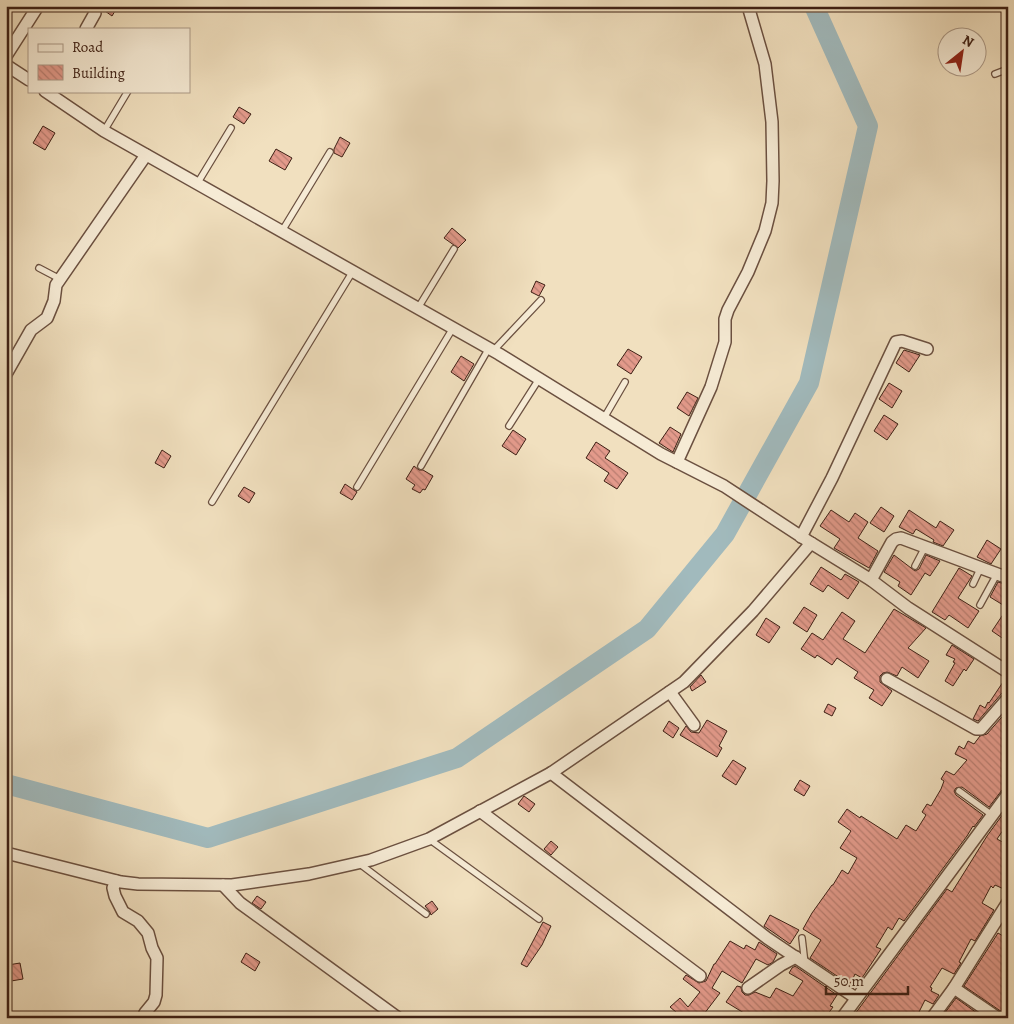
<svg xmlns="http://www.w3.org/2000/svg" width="1014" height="1024" viewBox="0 0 1014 1024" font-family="Alegreya,serif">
	<defs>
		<pattern id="building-back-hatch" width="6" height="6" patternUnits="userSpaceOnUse" patternTransform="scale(1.25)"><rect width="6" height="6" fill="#e39a8b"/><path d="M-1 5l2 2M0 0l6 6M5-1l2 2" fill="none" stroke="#b97d70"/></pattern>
	</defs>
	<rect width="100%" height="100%" fill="#f1e0bf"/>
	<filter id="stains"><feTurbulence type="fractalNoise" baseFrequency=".004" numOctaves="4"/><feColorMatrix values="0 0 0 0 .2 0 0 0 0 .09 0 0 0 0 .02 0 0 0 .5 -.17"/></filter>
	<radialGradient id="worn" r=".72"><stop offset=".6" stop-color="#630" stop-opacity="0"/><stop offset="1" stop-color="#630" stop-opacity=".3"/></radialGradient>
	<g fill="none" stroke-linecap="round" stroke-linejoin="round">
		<path stroke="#a1babd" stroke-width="20" d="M6,784L208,838L457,758L647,629L725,534L809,383L868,126L814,6"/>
	</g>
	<g fill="url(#building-back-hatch)" stroke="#3e2015">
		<path d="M98,6H118L112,16Z"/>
		<path d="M239,107L251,114L244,124L233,117Z"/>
		<path d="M43,126L55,133L45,150L33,143Z"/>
		<path d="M340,137L350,143L342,157L334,153V149Z"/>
		<path d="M276,149L292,158L285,170L269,161Z"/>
		<path d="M452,228L466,240L458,248L444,238Z"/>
		<path d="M536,281L545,285L539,296L531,292Z"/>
		<path d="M628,349L642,357L631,374L617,365Z"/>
		<path d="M904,350L920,355L909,372L896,363Z"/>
		<path d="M461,356L474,364L464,381L451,372Z"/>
		<path d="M889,383L902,391L892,408L879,399Z"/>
		<path d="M687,392L698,398L689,416L677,408Z"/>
		<path d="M884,415L898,424L887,440L874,431Z"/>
		<path d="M670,427L681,434L673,452L659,443Z"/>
		<path d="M513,430L526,439L516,455L502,446Z"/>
		<path d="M596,442L610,451L605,458L628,473L617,489L604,481L609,473L586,458Z"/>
		<path d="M162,450L171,456L164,468L155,463Z"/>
		<path d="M414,466L419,470H423L433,476L425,490L423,489L420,493L412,489L415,485L406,479Z"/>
		<path d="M345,484L357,492L352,500L340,493Z"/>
		<path d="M244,487L255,493L249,503L238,496Z"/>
		<path d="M881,507L894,516L884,532L870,523Z"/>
		<path d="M831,510L849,522L855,513L868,522L858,538L878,551L869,568L834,548L840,539L820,526Z"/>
		<path d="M909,510L936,528L940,521L954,530L943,546L933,542L934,540L916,529L913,534L899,527Z"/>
		<path d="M987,540L1001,549L991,564L977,557Z"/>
		<path d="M894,555L915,571L919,569L926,555L940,561L930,576L925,573L911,595L898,586L900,582L884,572Z"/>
		<path d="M821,567L841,580L845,574L859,582L848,599L828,585L823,592L810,584Z"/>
		<path d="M959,568L972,576L958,598L979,611L968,628L949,615L945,620L932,612Z"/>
		<path d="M998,582L1008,585V597L1003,605L990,597Z"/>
		<path d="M804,607L817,615L807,632L793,623Z"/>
		<path d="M1008,607V642L992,631Z"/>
		<path d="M894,609L926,628L908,648L929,661L918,678L902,667L897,676L887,672L883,673L880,676V682L892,691L882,706L869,698L874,690L854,678L858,672L837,658L832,665L817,655L815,658L801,649L812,633L823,640L842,612L855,621L843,639L865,653Z"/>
		<path d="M766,618L780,627L769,643L756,635Z"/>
		<path d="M952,645L974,659L966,671L964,669L953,686L945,681L955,663L953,662L955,659L946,655Z"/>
		<path d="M701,675L706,682L692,691L690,687Z"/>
		<path d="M1005,679H1008V691L1002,693L978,721L973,719L980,705L985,708L988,702L989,703Z"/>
		<path d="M828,704L836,708L832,716L824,712Z"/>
		<path d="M1008,710V787L1002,790L989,807L962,787L956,788L954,791L956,795L983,815L974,827L973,826L967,836L904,921L899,918L892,930L888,927L876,947L881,949L862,978L855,974L851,983L846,982L810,958L821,940L803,929L812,913L832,885H833L842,870L848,874L857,858L840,848L851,831L838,822L847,809L860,818L861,816L897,839L906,825L916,831L926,815L922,812L927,804L931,806L941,789L944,781L941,779L946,771L954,775L967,760L955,754L959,746L964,749L968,741L974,744L980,736L987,734Z"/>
		<path d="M707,720L727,731L719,746L722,748L717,757L680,735L686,726L691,732L699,733Z"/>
		<path d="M669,721L679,728L673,738L663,731Z"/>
		<path d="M733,760L746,768L736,785L722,776Z"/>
		<path d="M800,780L810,786L804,796L794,790Z"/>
		<path d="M524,796L535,804L529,812L518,804Z"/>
		<path d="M1003,814L1008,817V823L997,839L1008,845V891L995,885L993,888L991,886L982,903L994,910L975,941L971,939L959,962L961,963L954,974L942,968L930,987L932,988L931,991L939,995L933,1004L925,1000L916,1018H852L947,889L952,892L987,836Z"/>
		<path d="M551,841L558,847L551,855L544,849Z"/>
		<path d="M257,896L266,902L261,909L252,903Z"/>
		<path d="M432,901L438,909L431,915L430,912L425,906Z"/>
		<path d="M770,915L799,930L790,944L764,926Z"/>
		<path d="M543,922L551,926L542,945L527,967L521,964Z"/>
		<path d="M998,933L1008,939V1018H1005L1002,1012L964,986Z"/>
		<path d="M730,941L744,949L746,945L755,950L759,942L777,954L773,962L768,965L756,959L742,983L722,971L712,988L720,993L704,1014L701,1013L697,1018H683L670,1007L680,998L688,1007L700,992L683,979L686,975L699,983L706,981L714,964H715Z"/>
		<path d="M246,953L260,962L255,971L241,962Z"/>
		<path d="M20,963L23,979L11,981L8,965Z"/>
		<path d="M795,966L837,995L830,1006L833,1007L825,1018H813L808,1015L807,1018H766L759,1014L756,1018H752L726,1002L737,986L741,987L742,992L745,995H749L755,992L770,998L776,988L793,996L803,981L789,973L792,968Z"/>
		<path d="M956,998L984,1018H941Z"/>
	</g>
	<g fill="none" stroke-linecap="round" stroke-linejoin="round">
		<g stroke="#6b5040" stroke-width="8">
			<g id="service">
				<path d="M995,74L1008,69"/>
				<path d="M104,131L128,91"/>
				<path d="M197,184L231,128"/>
				<path d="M282,231L330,152"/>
				<path d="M39,268L60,279"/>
				<path d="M418,308L454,249"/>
				<path d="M493,351L541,300"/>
				<path d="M604,418L625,382"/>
				<path d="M509,426L539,379"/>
				<path d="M421,466L489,348"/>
				<path d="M357,487L453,328"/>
				<path d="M212,502L353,271"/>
				<path d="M915,566L925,547"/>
				<path d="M973,584L981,567"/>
				<path d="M980,605L997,574"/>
				<path d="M959,791L992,815"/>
				<path d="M429,839L539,919"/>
				<path d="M360,864L426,914"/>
				<path d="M802,938L805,964"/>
			</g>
		</g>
		<g stroke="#6b5040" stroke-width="14">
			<g id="minor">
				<path d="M86,29L95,13"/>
				<path d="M6,56L38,6"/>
				<path d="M6,65L29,80"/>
				<path d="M45,91L104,131L499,354L661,454L724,486L811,543L871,580L908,608L1008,672"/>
				<path d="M6,374L31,330L47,318L54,301L56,285L146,155"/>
				<path d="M677,462L711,387L725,342V319L728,310L748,272L765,231L772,203L773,181L772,122L765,64L748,6"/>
				<path d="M801,537L832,478L896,342L902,341L927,349"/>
				<path d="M871,580L892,542L896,539L901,538L1008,578"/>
				<path d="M887,679L976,729H981L1008,698"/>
				<path d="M670,692L694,725"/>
				<path d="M551,773L767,938L856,998"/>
				<path d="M480,811L700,976"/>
				<path d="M6,853L121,882L138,884L232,885L309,874L371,860L429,839L551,773L684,682L753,611L811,543"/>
				<path d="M116,881L113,888L115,896L123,912L138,921L148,933L152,948L157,958L156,995L154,1002L145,1013"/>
				<path d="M223,885L240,903L398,1018"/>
				<path d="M748,988L781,965L796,957"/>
				<path d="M954,988L998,1018"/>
				<path d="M842,1018L1008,794"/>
				<path d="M932,1018L954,988L1008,902"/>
			</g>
		</g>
		<use href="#service" stroke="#f6ebd5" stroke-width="5.5"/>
		<use href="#minor" stroke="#f6ebd5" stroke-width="11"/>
	</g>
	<rect width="1014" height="1024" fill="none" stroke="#f1e0bf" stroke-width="25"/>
	<rect x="8" y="8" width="999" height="1009" fill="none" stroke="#3e2015" stroke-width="2.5"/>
	<rect x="12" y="12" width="989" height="999" fill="none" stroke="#3e2015"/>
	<rect x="28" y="28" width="162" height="65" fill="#f6ebd5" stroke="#ac9a88"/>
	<rect x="38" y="44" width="25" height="8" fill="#f6ebd5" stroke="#ac9a88"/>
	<text x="72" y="52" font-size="15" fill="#3e2015">Road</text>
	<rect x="38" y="65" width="25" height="15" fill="url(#building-back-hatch)" stroke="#ac9a88"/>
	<text x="72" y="78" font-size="15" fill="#3e2015">Building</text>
	<g transform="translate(962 52) rotate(30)"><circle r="24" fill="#f6ebd5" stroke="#ac9a88"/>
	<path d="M0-4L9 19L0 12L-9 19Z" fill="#8f2418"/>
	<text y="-8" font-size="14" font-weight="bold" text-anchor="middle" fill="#3e2015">N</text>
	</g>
	<path d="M826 986v8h82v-8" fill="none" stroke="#3e2015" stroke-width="2.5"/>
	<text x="834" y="986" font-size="15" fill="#3e2015" stroke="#f6ebd5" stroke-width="4" paint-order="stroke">50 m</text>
	<rect width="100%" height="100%" filter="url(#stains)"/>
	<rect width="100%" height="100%" fill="url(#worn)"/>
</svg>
